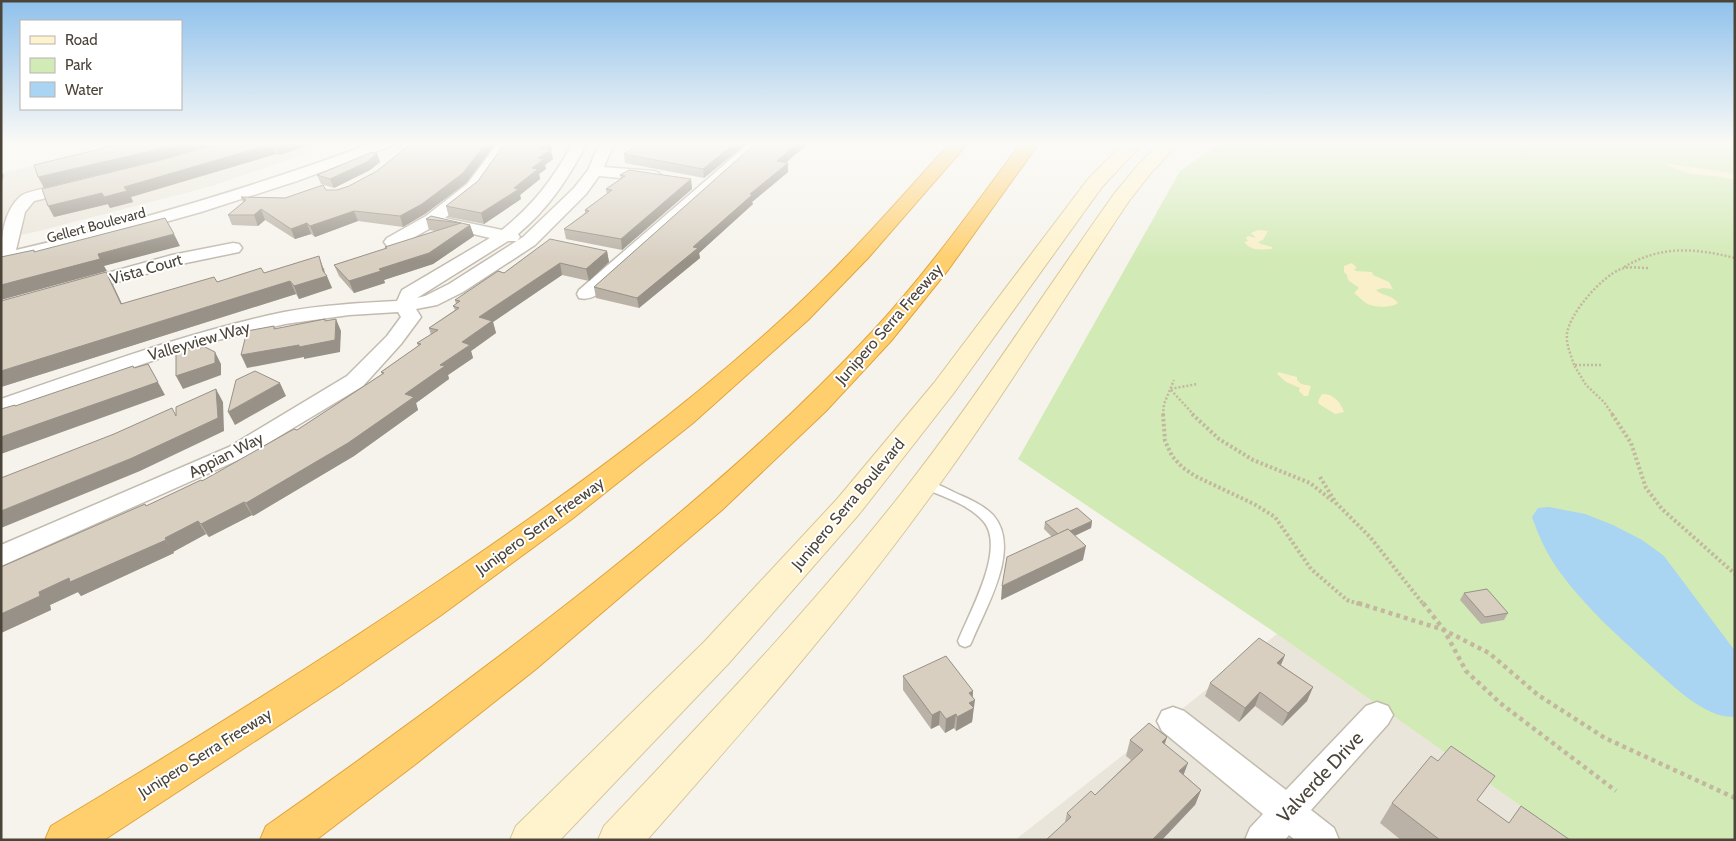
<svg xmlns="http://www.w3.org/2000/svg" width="1736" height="841" viewBox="0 0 1736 841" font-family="Cabin,sans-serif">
	<rect width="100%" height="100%" fill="#f6f3ec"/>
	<g fill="#eae5da">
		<path d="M138,143H337L212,186L39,231L1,239V173Z"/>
		<path d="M1277,634L1569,840H1015Z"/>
	</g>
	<path fill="#d2eab5" d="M1221,143H1735V840H1569L1277,634L1018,459L1180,171Z"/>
	<g fill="#f9efc9">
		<path d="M1672,164L1735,174V180L1716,176L1691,174L1666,165Z"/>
		<path d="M1258,230L1268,231L1263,240L1258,242L1261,244L1272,247V249C1261,249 1252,252 1244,242L1248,241L1246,238L1248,236L1256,238L1251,233Z"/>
		<path d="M1352,263L1357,268L1354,269L1356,271L1372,272L1373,275L1389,282L1393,289L1383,288L1376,290C1382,296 1393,295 1398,303C1392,308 1373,308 1366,303C1361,300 1359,296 1354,293L1359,288L1348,280L1347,275L1344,272V266Z"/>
		<path d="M1278,372L1297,377V380L1301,384L1311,386L1308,396H1304L1299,391L1300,388L1286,382L1277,374Z"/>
		<path d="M1322,394C1333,393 1341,403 1344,412L1335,414L1319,404L1318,401Z"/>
	</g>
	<path fill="#a9d4f2" d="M1549,507L1585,514L1613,525L1642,540L1664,556L1735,651V717C1729,717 1722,716 1716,714C1692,705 1671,684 1652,667C1620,638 1585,607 1559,571C1547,554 1539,537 1532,517L1538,508Z"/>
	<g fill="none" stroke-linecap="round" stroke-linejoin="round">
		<g stroke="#c2bbae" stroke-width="3">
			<path id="lane" d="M925,480C937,483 949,490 960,495C972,500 984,506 993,515C1022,548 986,607 972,641L970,645L965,647L960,645L958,641C969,613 1006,549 984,522C969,504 941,496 921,487L919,484Z"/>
		</g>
		<g stroke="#c2bbae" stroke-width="3">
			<g id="street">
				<path d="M373,143H393L391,146L297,181L201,212L105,239L1,264C1,241 2,212 21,196C28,190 64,185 74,182L80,184L82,187L80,190L34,201L25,212L16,250C137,222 256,186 373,143Z"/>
				<path d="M395,143H415L417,146L415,149C408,151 399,149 395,143Z"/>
				<path d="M498,143H512L479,190L445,218L502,230C535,203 552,180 573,143H587C568,179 549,208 518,234L520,237L517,241H508L417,298L425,296L449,284L523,237L574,188L588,170L600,143H614L604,167L654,171L659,173L662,176L659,179L654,181L599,176L586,194L535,245L463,292L437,305L416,309L421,317L401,344L363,386L245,457L1,566V545L229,447L347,376L387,336L401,317L398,312L349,315L285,324L201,344L1,413V399C95,367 187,332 284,312C321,305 359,303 397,301L402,290L490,238L436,225L399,246L393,247L387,246L384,242L387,238L426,216L467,184Z"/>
				<path d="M752,144L757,145L759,148L757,151L613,280C603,289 594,302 579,298L577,294L579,290L747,145Z"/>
				<path d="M233,243L239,244L242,248L239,252L181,264L82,292L75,290L73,286L75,282L172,255Z"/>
				<path d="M1377,702L1388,706L1393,715L1388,724L1311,810L1334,828L1339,840H1295L1289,835L1285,840H1245L1250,828L1263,814L1162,731L1157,721L1162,711L1173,707L1184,711L1286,790L1366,706Z"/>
			</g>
		</g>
		<g stroke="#d6c79b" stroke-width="2">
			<g id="secondary">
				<path d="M1124,143H1143L1102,187L953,394L860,513L729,663L560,840H510L516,826L704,642L838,498L934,383L1088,179Z"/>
				<path d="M1160,143H1179L1151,173L1129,201C1060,303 996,409 922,508C837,624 742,732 647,840H598L604,826C706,718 809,611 901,494C977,397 1043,294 1114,194L1138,165Z"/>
			</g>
		</g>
		<g stroke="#e0a43c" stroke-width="2">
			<g id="highway">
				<path d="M950,143H968L869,257L808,320L693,423L572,519L440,616L339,686L104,840H45L51,826C188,744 323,660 455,570C573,490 688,406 793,309C849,257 899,200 950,143Z"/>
				<path d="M1021,143H1039L948,270L891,341L826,411L722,510L536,669L417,763L316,840H260L266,826C372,752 475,676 576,597C680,515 781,430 871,333C926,274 973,208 1021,143Z"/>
			</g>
		</g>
		<g stroke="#c4b79f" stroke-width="2.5" stroke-dasharray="2 2" stroke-linecap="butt">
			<path d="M1336,143L1341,148"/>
			<path d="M1624,267C1662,245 1694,248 1735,258"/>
			<path d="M1574,365C1571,355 1566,345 1567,334C1569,314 1602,276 1621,269C1629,266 1639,268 1648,268"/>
			<path d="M1601,365H1574L1586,385L1604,402L1613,415"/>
			<path d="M1163,415L1164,404L1174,380"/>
			<path d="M1194,415L1170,389L1197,384"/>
		</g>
		<g stroke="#c4b79f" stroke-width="4" stroke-dasharray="2.5 2.5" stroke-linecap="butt">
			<path d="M1163,414L1165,441L1172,456L1182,467L1195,476L1254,504L1275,517L1311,569L1347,600L1362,605"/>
			<path d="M1192,414L1219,439L1253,460L1310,483L1334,502"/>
			<path d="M1612,414L1631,443L1646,488L1662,509L1735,574"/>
			<path d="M1320,477L1336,503L1370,537L1424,605"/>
		</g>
		<g stroke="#c4b79f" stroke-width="4.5" stroke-dasharray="4 4" stroke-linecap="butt">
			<path d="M1358,603L1444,630L1466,671L1500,703L1616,791"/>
			<path d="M1423,603L1444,630L1489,653L1538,695L1605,738L1735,798"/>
		</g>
		<use href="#lane" fill="#fff" fill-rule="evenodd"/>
		<use href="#street" fill="#fff" fill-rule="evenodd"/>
		<use href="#secondary" fill="#fff3cd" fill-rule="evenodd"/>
		<use href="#highway" fill="#ffcf6e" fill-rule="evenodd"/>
	</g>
	<g fill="#bab2a6">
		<path d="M222,143H318L279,155L276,154L131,197L133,202L110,208L108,204L54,217L165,159Z"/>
		<path d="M412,143H496L466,183L425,214L403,227L358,221L315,237L311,234L295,239L265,220L258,226L232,225L228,215L243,202L241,197L285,198L326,190H337L349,186L377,171Z"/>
		<path d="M505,143H553L551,144L552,150L551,151L553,159L545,165L546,169L539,174L540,179L520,195L521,199L484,224L449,217L446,206L478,181Z"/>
		<path d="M640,143H809L786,162L788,172L752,202L753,204L699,253L700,258L639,308L596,298L594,287L756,143L746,144L704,178L625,163L624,154Z"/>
		<path d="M377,153L380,162L370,170L334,188L321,184L317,175Z"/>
		<path d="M620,175L691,179L692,189L622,250L566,239L564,229L585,213V210L607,194L606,189L621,179Z"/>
		<path d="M431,216L470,225L474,236L433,264L384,280L385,283L354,293L339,276L334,265L386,248L385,247L436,231L429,230L426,219Z"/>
		<path d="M607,251L609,262L589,281L562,275L493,322L496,333L471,351L473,358L448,375L449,379L416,403L418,410L354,456L253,516L252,515L209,537L206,534L173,552L174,553L81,596L78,592L50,605L51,610L1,633V567L146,506L202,481L297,430L382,374L381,372L418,346L417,343L431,335L429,328L455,310L453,306L456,304L455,300L504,273Z"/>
		<path d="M324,268L325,274L332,288L299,299L296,294L1,387L113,285L122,304L217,282L264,273Z"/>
		<path d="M1092,521L1091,528L1075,536L1083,560L1001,600L1052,537L1044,529L1045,522Z"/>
		<path d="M1464,593L1508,613L1504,620L1481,624L1460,600Z"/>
		<path d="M1285,655L1281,665L1313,687L1307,701L1282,726L1255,706L1239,722L1205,696L1210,683Z"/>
		<path d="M903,676L973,691V714L972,722L956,731L954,728L945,733L939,725L931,729L903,690Z"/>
		<path d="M1130,740L1164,744L1184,775L1201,790L1195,805L1065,822L1067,813L1095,795L1131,760L1126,756Z"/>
		<path d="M1477,800L1509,823L1521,806L1570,840H1401L1380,823L1392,803Z"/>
	</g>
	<g fill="#979187">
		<path d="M179,143H218L160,160L44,188L38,177Z"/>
		<path d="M283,143H318L279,155L275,145Z"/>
		<path d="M486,143H496L466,183L425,214L403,227L400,216Z"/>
		<path d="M544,143H553L551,144L552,150L551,151L553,159L545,165L546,169L539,174L540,179L520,195L521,199L484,224L481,213L514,188L532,168L539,148Z"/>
		<path d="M735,143L746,144L704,178L703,169Z"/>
		<path d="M798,143H809L777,170V161Z"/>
		<path d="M272,144L276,154L131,197L133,202L110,208L104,197L124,187Z"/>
		<path d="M377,153L380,162L370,170L334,188L330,179Z"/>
		<path d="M788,163V172L752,202L753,204L699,253L700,258L639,308L637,298L750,194Z"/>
		<path d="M1,171L4,176L1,183Z"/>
		<path d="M691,179L692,189L622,250L621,239Z"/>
		<path d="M102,193L108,204L54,217L48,206Z"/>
		<path d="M261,209L265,220L258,226L254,215Z"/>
		<path d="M354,211L358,221L315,237L310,226Z"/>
		<path d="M307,223L311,234L295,239L291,229Z"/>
		<path d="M470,225L474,236L433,264L384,280L385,283L354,293L349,281L379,269Z"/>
		<path d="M174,234L180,246L104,266L107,271L1,300V285L98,254Z"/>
		<path d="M607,251L609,262L589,281L586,269Z"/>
		<path d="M319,256L326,276H327L332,288L299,299L294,286L323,271Z"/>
		<path d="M560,263L562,275L493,322L496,333L471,351L473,358L448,375L449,379L416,403L418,410L354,456L253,516L246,503L405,394L440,365L462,342L479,317Z"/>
		<path d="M106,272L113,285L128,317L121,304Z"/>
		<path d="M290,281L296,294L1,387V371Z"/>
		<path d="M336,319L341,331L340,352L304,359V357L247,368L241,355Z"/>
		<path d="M215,352L221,364V375L183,389L176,376Z"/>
		<path d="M148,364L165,395L1,454V437Z"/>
		<path d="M280,383L286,396L235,425L228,412Z"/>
		<path d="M216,389L223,402L224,431L140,471L1,528V511L132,458Z"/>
		<path d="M244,502L252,515L209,537L201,524Z"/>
		<path d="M198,521L206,534L173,552L165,538Z"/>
		<path d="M1092,521L1091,528L1059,543L1060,536Z"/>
		<path d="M166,540L174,553L81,596L78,592L50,605L51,610L1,633V614L39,592L69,578Z"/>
		<path d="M1086,546L1083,560L1001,600L1002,586Z"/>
		<path d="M1285,655L1279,669L1277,663Z"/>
		<path d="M1313,687L1307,701L1282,726L1288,713Z"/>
		<path d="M973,691L972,701L975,700L972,722L956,731L957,717L969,693Z"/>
		<path d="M1260,692L1255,706L1239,722L1245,708Z"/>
		<path d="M940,711L939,725L931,729L932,715Z"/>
		<path d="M956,714L954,728L945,733L946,719Z"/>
		<path d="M1167,737L1162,753V742Z"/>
		<path d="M1188,763L1182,779L1179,771Z"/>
		<path d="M1201,790L1195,805L1162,840H1152Z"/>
	</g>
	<g fill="#d8cfc1" stroke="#979187">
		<path d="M125,143H179L155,150L38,177L34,165Z"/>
		<path d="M222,143H283L275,145L272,144L124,187L127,191L104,197L102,193L48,206L42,189L165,159Z"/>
		<path d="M412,143H486L463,173L422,204L400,216L354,211L310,226L307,223L291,229L261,209L254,215H228L246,200L241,197L285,198L323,185L326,190H337L349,186L377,171Z"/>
		<path d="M505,143H546L539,148L551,150L538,158L544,159L532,168L538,169L514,188L519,189L481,213L446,206L478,181Z"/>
		<path d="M640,143H735L703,169L624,154Z"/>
		<path d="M756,143H798L777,161L788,163L750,194L752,195L693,247L698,248L637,298L594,287Z"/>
		<path d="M372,152L377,153L367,162L330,179L317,175Z"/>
		<path d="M629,170L691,179L621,239L564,229L589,211L585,210L612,190L606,189L625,176L620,175Z"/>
		<path d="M431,216L470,225L429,253L379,269L381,271L349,281L334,265L387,248L385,247L461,223L426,219Z"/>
		<path d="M165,218L174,234L98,254L100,259L1,285V257L34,250V252Z"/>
		<path d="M550,239L607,251L586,269L560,263L479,317L492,321L462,342L470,345L440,365L445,366L405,394L414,397L348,443L246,503L244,502L201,524L198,521L165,538L166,540L70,582L69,578L39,592L40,596L1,614V567L145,504L146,506L201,480L202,481L294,429L297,430L384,373L381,372L421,344L417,343L438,330L429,328L459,308L453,306L460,301L455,300L498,271L504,273Z"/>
		<path d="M319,256L323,271L327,276L294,286L290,281L1,371V301L106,272L121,304L214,277L217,282L261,268L264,273Z"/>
		<path d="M325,319V321L336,319L335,340L299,347V345L241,355L247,331L274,326V329Z"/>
		<path d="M200,346V348L205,347L215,352V363L176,376V351Z"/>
		<path d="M148,364L158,382L1,437V409L15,405V406L133,366L134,368Z"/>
		<path d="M255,371L280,383L228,412L236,380Z"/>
		<path d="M216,389L218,418L132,458L1,511V478L114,434L172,408L176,416V407Z"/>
		<path d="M1077,508L1092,521L1070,531L1068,529L1058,534L1045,522Z"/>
		<path d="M1068,529L1086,546L1002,586L1007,557Z"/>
		<path d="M1487,589L1508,613L1485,617L1464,593Z"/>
		<path d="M1259,638L1285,655L1277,663L1313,687L1288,713L1260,692L1245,708L1210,683Z"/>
		<path d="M946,656L973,691L969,693L975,700L969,703L974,708L957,717L956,714L946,719L940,711L932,715L903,676Z"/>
		<path d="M1149,723L1167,737L1162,742L1188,763L1179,771L1201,790L1152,840H1046L1071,817L1067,813L1091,791L1095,795L1143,750L1130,740Z"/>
		<path d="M1451,746L1495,776L1477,800L1509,823L1521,806L1570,840H1440L1392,803L1431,756L1438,761Z"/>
	</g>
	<linearGradient id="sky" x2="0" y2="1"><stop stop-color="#8fc1ec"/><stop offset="0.55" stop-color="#fbfaf6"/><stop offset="1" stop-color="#fbfaf6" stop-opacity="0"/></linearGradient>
	<rect width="1736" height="261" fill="url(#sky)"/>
	<g text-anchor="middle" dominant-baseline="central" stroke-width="4" stroke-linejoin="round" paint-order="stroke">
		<g font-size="14" fill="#4b4439" stroke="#fff">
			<text transform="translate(96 225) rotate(-15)">Gellert Boulevard</text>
		</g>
		<g font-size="16" fill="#4b4439" stroke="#fff">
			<text transform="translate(146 269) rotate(-16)">Vista Court</text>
			<text transform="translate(889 324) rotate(-49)">Junipero Serra Freeway</text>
			<text transform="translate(199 341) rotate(-16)">Valleyview Way</text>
			<text transform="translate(226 455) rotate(-27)">Appian Way</text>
			<text transform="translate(848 504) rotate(-50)">Junipero Serra Boulevard</text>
			<text transform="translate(540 526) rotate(-36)">Junipero Serra Freeway</text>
			<text transform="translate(205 753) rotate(-32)">Junipero Serra Freeway</text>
		</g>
		<g font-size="19" fill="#4b4439" stroke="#fff">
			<text transform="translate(1320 777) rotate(-47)">Valverde Drive</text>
		</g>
	</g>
	<rect width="1736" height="841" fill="none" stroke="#4b4439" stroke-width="5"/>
	<rect x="20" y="20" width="162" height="90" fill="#ffffff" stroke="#b7b4b0"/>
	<rect x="30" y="36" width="25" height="8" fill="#fff3cd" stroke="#b7b4b0"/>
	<text x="65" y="45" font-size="15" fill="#4b4439">Road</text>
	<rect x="30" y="58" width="25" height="15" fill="#d2eab5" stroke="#b7b4b0"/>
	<text x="65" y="70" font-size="15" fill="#4b4439">Park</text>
	<rect x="30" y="82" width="25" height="15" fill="#a9d4f2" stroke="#b7b4b0"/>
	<text x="65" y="95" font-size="15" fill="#4b4439">Water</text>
</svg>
